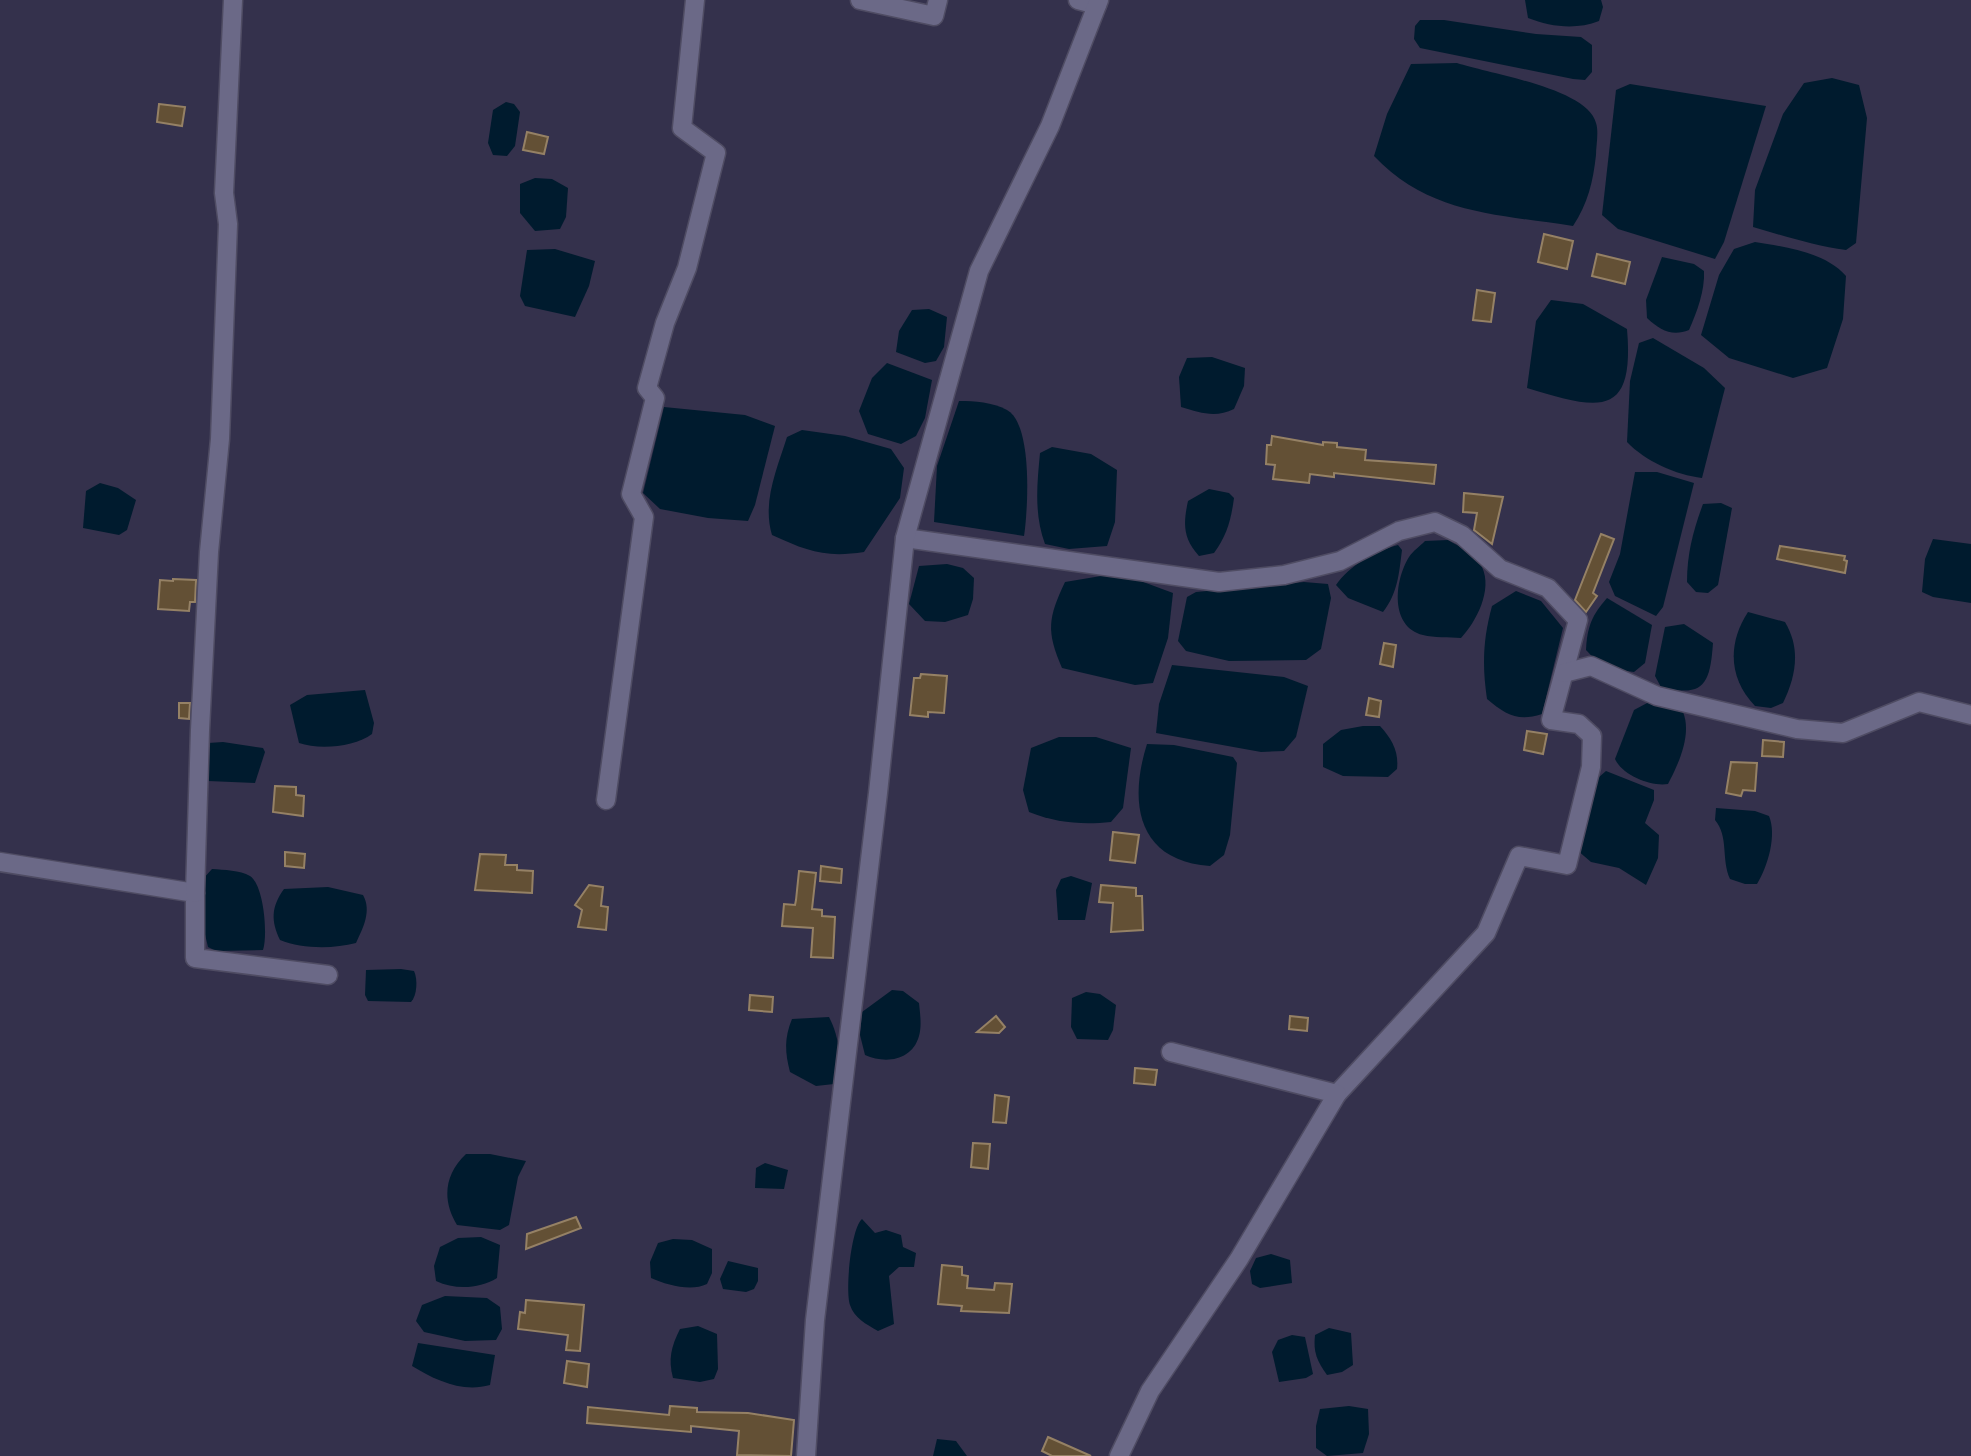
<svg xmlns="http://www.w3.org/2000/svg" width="1971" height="1456" viewBox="0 0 1971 1456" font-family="Cabin,sans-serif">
	<rect width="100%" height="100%" fill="#34314c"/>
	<g fill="#001b2e">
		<path d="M1525,0H1601L1603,7L1599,21C1576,30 1551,27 1528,18Z"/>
		<path d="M1420,20H1444L1536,34L1581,37L1592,45V72L1585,80L1573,79L1420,48L1414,39L1415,26Z"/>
		<path d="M1457,63C1490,74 1587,88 1596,123C1599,132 1596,146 1596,155C1593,182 1588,203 1573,226C1498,214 1430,215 1374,156L1387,114L1411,64Z"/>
		<path d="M1832,78L1859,85L1867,118L1856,243L1846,250C1815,246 1784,236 1753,227L1755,190L1783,114L1804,83Z"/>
		<path d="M1630,84L1766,106L1724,242L1715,259L1618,229L1602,215L1616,90Z"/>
		<path d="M506,102L514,104L520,112L515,146L507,156L493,155L488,143L493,110Z"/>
		<path d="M535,178L552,179L568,188L566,217L560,229L535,231L520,213V184Z"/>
		<path d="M1755,242C1786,247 1825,252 1846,276L1843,319L1827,368L1793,378L1729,358L1701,335L1719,275L1734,249Z"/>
		<path d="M555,249L595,261L589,286L575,317L525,306L520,296L527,250Z"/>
		<path d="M1662,257L1694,264L1704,271C1705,290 1697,312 1689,330C1672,337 1660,330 1647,318L1646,300Z"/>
		<path d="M1551,300L1583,304L1627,329C1635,421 1597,409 1527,388L1536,321Z"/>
		<path d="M929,309L947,317L944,347L936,361L925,363L896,352L899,331L912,310Z"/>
		<path d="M1653,338L1704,368L1725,388L1702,478C1676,475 1645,461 1627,442L1630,381L1639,343Z"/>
		<path d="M1212,357L1245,368L1244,386L1234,409C1216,418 1200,413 1181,407L1179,377L1187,358Z"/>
		<path d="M887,363L932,380L925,418L916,436L901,444L868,434L859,411L872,378Z"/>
		<path d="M959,401C975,401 992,402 1007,410C1033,424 1028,510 1024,536L934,522L937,466Z"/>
		<path d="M664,407L745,415L775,426L755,505L748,521L708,518L660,509L643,493Z"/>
		<path d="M802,430L845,436L891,449L904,468L900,498L864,552C825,558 807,551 772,535C762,502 777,469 787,437Z"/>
		<path d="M1052,447L1091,454L1117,470L1115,522L1107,546L1069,549L1045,544C1034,514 1037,485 1040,453Z"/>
		<path d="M1635,472H1657L1694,483L1663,607L1656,616L1615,596L1609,582L1620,554Z"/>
		<path d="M100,483L118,488L136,500L127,530L119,535L83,528L86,491Z"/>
		<path d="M1209,489L1229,493L1234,498C1231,520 1227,535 1214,553L1199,556C1183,539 1183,524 1188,501Z"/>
		<path d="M1721,503L1732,508L1718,585L1708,593L1696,592L1687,582C1687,554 1693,531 1703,504Z"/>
		<path d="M1933,539L1971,544V603L1933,597L1922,592L1925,559Z"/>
		<path d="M1448,540C1460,547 1475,554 1482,567C1493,590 1476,622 1461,638C1449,637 1434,638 1423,635C1390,627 1394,581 1409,557C1413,551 1420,546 1425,541Z"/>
		<path d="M1398,545L1402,550C1399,573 1398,593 1383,612L1348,598L1336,585C1349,566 1375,551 1398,545Z"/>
		<path d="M947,564L963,568L974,578L973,599L968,615L945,622L925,621L909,604L919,566Z"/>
		<path d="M1119,573L1173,593L1168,638L1153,683L1135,685L1062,668C1046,631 1048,618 1065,582Z"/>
		<path d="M1304,582L1328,584L1331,598L1321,649L1306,660L1229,661L1186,651L1178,641L1187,597L1196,592Z"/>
		<path d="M1516,591L1541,601L1563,628L1542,714C1518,722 1506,715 1487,699C1482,665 1483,639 1492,606Z"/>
		<path d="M1607,598L1652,625L1645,663L1634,672C1615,670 1599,665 1586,650C1587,627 1592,615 1607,598Z"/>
		<path d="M1748,612L1785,622C1801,649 1796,676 1783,703L1771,708L1755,706C1729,679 1727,644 1748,612Z"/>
		<path d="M1684,624L1713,643C1710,684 1704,698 1661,687L1655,676L1665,627Z"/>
		<path d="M1172,665L1284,677L1308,686L1296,737L1284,751L1261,752L1156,733L1159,704Z"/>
		<path d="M365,690L374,723L372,734C355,747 319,750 299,743L290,705L307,695Z"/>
		<path d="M1649,702L1683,712C1692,734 1679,763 1668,784C1651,787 1622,775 1615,759L1634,710Z"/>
		<path d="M1363,726H1380C1392,739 1399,752 1397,769L1388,777L1343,776L1323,767V744L1341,730Z"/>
		<path d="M1059,737H1096L1131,748L1123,808L1111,822C1082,825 1057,823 1029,812L1023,790L1031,748Z"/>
		<path d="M223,742L263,748L265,752L255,783L208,781L204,762L208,743Z"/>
		<path d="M1147,744L1174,745L1233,757L1237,763L1230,835L1224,855L1210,866C1138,861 1128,804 1147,744Z"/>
		<path d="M1606,771L1654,790V800L1645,823L1659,835L1658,858L1646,885L1619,868L1591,862L1577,850L1591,784Z"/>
		<path d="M1716,808L1755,811L1769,816C1777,835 1768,866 1757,884H1745L1730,879C1721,859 1729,837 1715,820Z"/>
		<path d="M212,869C224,870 240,870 250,876C264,885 268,935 263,950L216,951L208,947L204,930L202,880Z"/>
		<path d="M1071,876L1092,883L1085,920H1058L1056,890L1061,879Z"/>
		<path d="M328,887L363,895C372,911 363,928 356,943C333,949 302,949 280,940C271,921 271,907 284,889Z"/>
		<path d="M401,969L414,971C418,979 417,996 411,1002L368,1001L365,995L366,970Z"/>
		<path d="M892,990L903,991L919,1003C920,1013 922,1026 919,1036C912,1061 885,1064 865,1055L860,1035L862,1012Z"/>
		<path d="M1086,992L1100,994L1116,1005L1113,1030L1108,1040L1077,1039L1071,1027L1072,998Z"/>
		<path d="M829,1017C839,1036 844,1065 834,1084L816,1086L790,1072C785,1053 784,1038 792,1019Z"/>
		<path d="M466,1154H490L526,1161L518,1177L509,1225L500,1230L457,1225C442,1200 444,1175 466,1154Z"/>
		<path d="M765,1163L788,1170L784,1189L755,1188L756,1168Z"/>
		<path d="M862,1219L875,1233L886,1230L901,1235L903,1247L916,1253L914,1267H899L889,1276L894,1324L878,1331C866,1324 854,1318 850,1305C845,1291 851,1228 862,1219Z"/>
		<path d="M481,1237L500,1245L497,1278C479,1289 455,1290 436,1281L434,1266L440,1247L458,1238Z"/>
		<path d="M673,1239L692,1240L712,1249V1273L707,1284C691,1292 667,1285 651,1278L650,1262L658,1243Z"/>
		<path d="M1271,1254L1290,1260L1292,1283L1260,1288L1252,1284L1250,1271L1256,1258Z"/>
		<path d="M728,1261L758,1268V1281L754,1289L746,1292L723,1289L720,1279Z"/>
		<path d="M445,1296L487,1298L500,1307L502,1329L496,1340L465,1341L424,1332L416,1321L422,1305Z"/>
		<path d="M698,1326L717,1334L718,1369L714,1379L700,1382L673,1378C668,1359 671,1347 680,1329Z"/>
		<path d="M1329,1328L1351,1333L1353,1365L1342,1372L1327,1375C1317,1361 1313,1352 1315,1335Z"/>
		<path d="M1292,1335L1305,1337L1313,1374L1306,1378L1279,1382L1272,1352L1278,1340Z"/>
		<path d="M418,1343L495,1355L490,1385C462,1393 435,1380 412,1366Z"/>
		<path d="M1349,1406L1368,1409L1369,1434L1363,1453L1327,1456L1316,1448V1426L1320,1409Z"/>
		<path d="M937,1439L956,1441L967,1456H933Z"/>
	</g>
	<g fill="#635035" stroke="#958165" stroke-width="2">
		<path d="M159,104L185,107L182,126L157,122Z"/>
		<path d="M527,132L548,137L544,154L523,150Z"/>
		<path d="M1544,234L1573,241L1567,269L1538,262Z"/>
		<path d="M1597,254L1630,262L1625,284L1592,276Z"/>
		<path d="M1477,290L1495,293L1491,322L1473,320Z"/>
		<path d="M1272,436L1323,445V442L1337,443V447L1366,450L1365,460L1436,465L1434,484L1334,473V477L1310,474L1309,483L1273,479L1275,465L1266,464L1267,445H1271Z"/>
		<path d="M1464,493L1503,497L1492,544L1474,530L1477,513L1463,512Z"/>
		<path d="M1601,534L1614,539L1593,593L1597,596L1586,612L1575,600Z"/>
		<path d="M1780,546L1845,556L1844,560L1847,561L1845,573L1777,559Z"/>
		<path d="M173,579L196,580L195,602H190L189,611L158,609L160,580L173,581Z"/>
		<path d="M1384,643L1396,645L1393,667L1380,664Z"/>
		<path d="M921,674L947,676L944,713L928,712V717L910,715L914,678H920Z"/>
		<path d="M1369,698L1381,701L1379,717L1366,715Z"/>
		<path d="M179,703H190L189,719L179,718Z"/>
		<path d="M1527,731L1547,734L1543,754L1524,750Z"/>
		<path d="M1763,740L1784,742L1783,757L1762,756Z"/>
		<path d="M1731,762L1757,763L1755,791L1743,790L1741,796L1726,793Z"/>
		<path d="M275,786L296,787V795L304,796L303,816L273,812Z"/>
		<path d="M1113,832L1139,835L1135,863L1110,860Z"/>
		<path d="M285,852L305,854L304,868L285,866Z"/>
		<path d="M480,854L506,855L505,865H517V870L533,871L532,893L475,890Z"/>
		<path d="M821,866L842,869L841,883L820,881Z"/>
		<path d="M799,871L816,873L812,909L822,910V916L835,917L833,958L811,957L813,928L782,926L784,904L795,905L796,900Z"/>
		<path d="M589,885L603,887L601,906L608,907L606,930L578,927L582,910L575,905Z"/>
		<path d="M1101,885L1136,888V896H1142L1143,930L1111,932L1113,903L1099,902Z"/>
		<path d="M750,995L773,997L772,1012L749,1010Z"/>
		<path d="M996,1016L1005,1027L999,1033L977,1032Z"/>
		<path d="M1290,1016L1308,1018L1307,1031L1289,1029Z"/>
		<path d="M1135,1068L1157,1070L1155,1085L1134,1083Z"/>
		<path d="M995,1095L1009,1097L1006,1123L993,1122Z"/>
		<path d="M973,1143L990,1144L988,1169L971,1167Z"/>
		<path d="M576,1217L581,1228L526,1249L527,1234Z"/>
		<path d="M942,1265L962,1267V1275L968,1276L967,1288L994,1290L995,1283L1012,1284L1009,1313L961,1311L962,1306L938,1304Z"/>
		<path d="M526,1300L584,1305L580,1351L566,1350L568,1335L518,1329L520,1312L525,1313Z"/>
		<path d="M567,1361L589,1364L587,1387L564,1383Z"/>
		<path d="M670,1406L697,1408V1412L748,1413L794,1420L791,1456L737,1455L739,1431L691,1426V1432L587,1423L588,1407L669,1415Z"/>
		<path d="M1048,1437L1091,1456H1052L1042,1451Z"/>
	</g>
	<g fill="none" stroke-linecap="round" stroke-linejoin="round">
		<g stroke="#4f4c63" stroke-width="21">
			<g id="minor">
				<path d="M860,0L934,16L938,0"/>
				<path d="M1078,0L1097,5"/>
				<path d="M905,538L1219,582L1284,575L1340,561L1399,531L1435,522L1462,535L1500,569L1548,588L1578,620L1551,720L1579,724L1592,736L1591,767L1567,865L1519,856L1486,933L1337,1094"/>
				<path d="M1564,673L1591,666L1657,696L1797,729L1843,733L1919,702L1971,715"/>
				<path d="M606,800L644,517L631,494L655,398L647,388L665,323L687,268L716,153L682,128L695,0"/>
				<path d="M0,862L195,893V958L328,975"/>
				<path d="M195,893L200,730L209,552L220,439L228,224L224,193L233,0"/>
				<path d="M806,1456L815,1320L878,793L905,538L979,271L1050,126L1099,0"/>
				<path d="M1119,1456L1150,1391L1239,1259L1337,1094L1171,1052"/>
			</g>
		</g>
		<use href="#minor" stroke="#6b6987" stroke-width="18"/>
	</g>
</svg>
